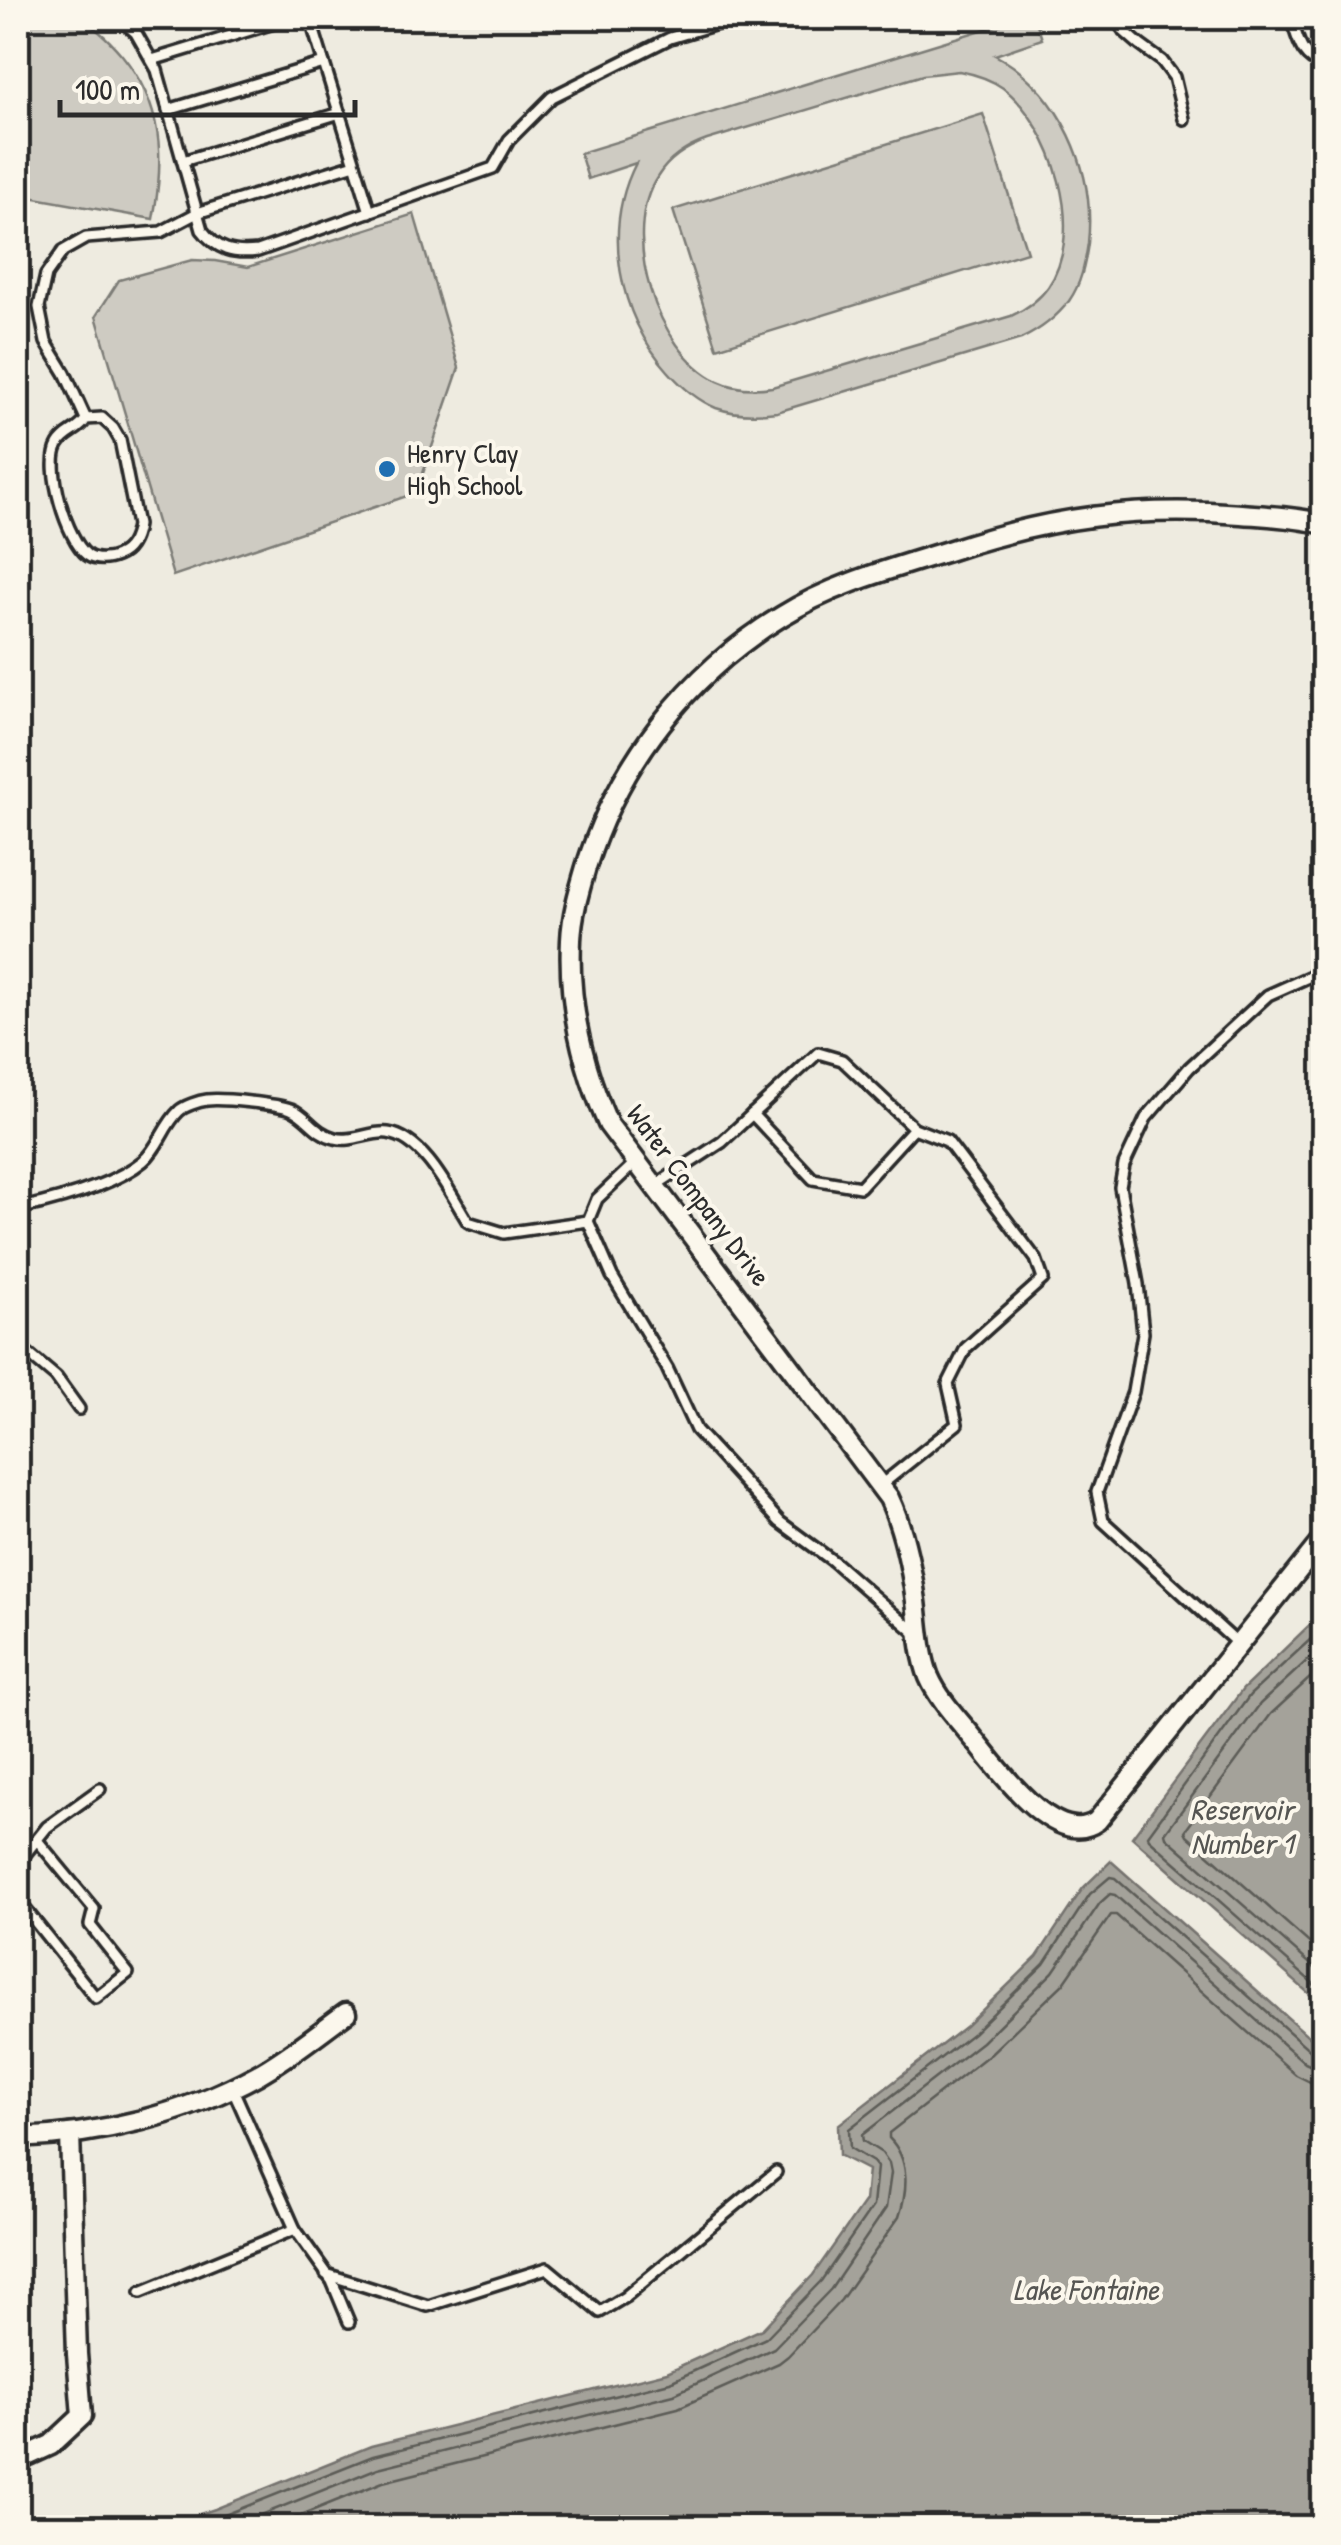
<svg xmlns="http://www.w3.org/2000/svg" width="1341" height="2545" viewBox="0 0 1341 2545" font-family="'Patrick Hand',sans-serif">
	<rect width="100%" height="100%" fill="#eeebe0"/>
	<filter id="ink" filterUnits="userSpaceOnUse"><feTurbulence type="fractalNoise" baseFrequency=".01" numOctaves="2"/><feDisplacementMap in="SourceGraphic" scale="20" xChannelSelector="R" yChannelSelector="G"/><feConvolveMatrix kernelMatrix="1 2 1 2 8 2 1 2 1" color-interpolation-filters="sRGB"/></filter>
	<g filter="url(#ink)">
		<g fill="#cecbc2" stroke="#7c7b76" stroke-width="2.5" fill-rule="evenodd">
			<path d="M18,18C34,17 66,13 80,20C96,26 111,42 122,55C163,105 165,158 153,219L18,195Z"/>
			<path d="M1021,18H1035L1042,39L995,55C1061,91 1096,170 1088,243C1085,264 1081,284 1069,301C1056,318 1040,330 1021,339L777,412C756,415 736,415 716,408C697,400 681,386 668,371C618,316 602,229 636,163L588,179L580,153ZM959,71C975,74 989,78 1003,88C1053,126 1087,231 1048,287C1039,300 1026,309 1011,316L772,387C753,390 735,389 718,381C656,351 619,234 658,176C670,157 687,147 707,140L923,75Z"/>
			<path d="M983,114L1027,252L717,348L673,210Z"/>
			<path d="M414,214L459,368L419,485L413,494L173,576L96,316L119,280L192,260L215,261L248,267Z"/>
		</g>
		<g fill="#a4a29a" stroke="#74726e" stroke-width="2.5">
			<path d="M1323,1612V2006L1132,1837L1243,1689Z"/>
			<path d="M1111,1861L1323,2049V2527H161L215,2509L371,2446L667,2372L762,2329L813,2275L865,2201L868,2170L839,2155L838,2125L966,2026L1037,1957L1083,1888Z"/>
		</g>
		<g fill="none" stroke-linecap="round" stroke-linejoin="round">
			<g stroke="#5b5b57" stroke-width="2.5">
				<path d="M1324,1627L1250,1695L1148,1835L1149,1839L1324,1993"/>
				<path d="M1324,1645L1260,1704L1165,1833L1166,1837L1324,1976"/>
				<path d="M1324,1665L1271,1714L1185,1831L1187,1835L1324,1956"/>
				<path d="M192,2528L373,2456L670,2382L766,2338L821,2281L873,2206L877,2167L873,2162L850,2148L849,2129L973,2033L1044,1964L1090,1894L1110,1877L1115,1878L1313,2053L1324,2056"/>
				<path d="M229,2528L378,2468L674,2394L774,2348L831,2289L886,2208L891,2173L889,2163L882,2153L863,2141L862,2135L982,2042L1053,1972L1100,1903L1110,1894L1115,1895L1305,2063L1314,2067L1324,2068"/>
				<path d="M269,2528L383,2482L678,2408L779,2363L788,2356L841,2300L899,2217C908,2190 910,2159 889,2138V2133L990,2054L1063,1984L1111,1915H1116L1296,2075L1310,2082L1324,2083"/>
			</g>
			<g stroke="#2b2b2b" stroke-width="16">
				<g id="lane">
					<path d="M119,18L136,33L157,70L202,230C217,250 233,254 258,251L493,168L509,140L552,97L670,38L737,18"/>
					<path d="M310,18L370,212"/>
					<path d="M1115,18L1124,31L1140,45L1162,61L1174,77L1184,119"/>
					<path d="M1291,18C1298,38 1300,59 1324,65"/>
					<path d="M152,60L290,18"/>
					<path d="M168,110L324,63"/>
					<path d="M183,161L340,113"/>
					<path d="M86,419L102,418L113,428L120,440L137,525C135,538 130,551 117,556C108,560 95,561 87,555C67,540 45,467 58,445C65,432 80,431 86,419L65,373L46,342L39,307L46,275L63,251L86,238L161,232L197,213L355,164"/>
					<path d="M752,1114L813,1179L860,1187L914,1128"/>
					<path d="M637,1161L597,1199L588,1221L612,1276L667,1368L696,1430L780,1522L833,1561L918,1635"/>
					<path d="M656,1185L722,1142L818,1053L842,1060L914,1128L947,1141L1036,1259L1043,1279L966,1348L948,1384L957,1424L881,1485"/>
					<path d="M18,1211L22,1208C58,1200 114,1185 143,1161C158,1149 164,1125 179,1111C184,1106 199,1101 207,1100C222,1098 277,1104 291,1109C308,1116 314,1133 335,1138C352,1143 370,1131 388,1133C424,1138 450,1193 468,1222L504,1233L588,1221"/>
					<path d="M18,1345L56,1377L79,1409"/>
					<path d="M1239,1645L1103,1521L1097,1492L1133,1392L1143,1333L1138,1284L1120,1187L1124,1165L1146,1118L1189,1068L1268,995L1324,970"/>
					<path d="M18,1863L47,1827L100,1789"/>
					<path d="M18,1900L96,1998L128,1973L90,1925L94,1909L37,1840"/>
					<path d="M232,2087L295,2229L332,2281L349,2322"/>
					<path d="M326,2274L428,2306L547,2268L600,2312L625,2297L776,2172"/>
					<path d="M141,2292L295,2229"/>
				</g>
			</g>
			<g stroke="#2b2b2b" stroke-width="25">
				<g id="street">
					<path d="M1324,524C1297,517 1268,516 1241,514C1135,506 1052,517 951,550C894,568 833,584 782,616C688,673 619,762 586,867C579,891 572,915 571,940C568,1003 583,1067 608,1124L889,1498C904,1530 911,1566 916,1601C919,1626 920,1654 929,1677C939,1700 958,1719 974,1739C996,1766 1056,1851 1097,1821L1324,1538"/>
					<path d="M18,2138C100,2135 184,2115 257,2075C288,2058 317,2034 346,2013"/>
					<path d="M18,2460L51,2445L82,2416L77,2354L70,2134"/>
				</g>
			</g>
			<use href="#lane" stroke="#fbf7ec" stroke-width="9"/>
			<use href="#street" stroke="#fbf7ec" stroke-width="18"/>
		</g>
	</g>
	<circle fill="#1f6fb2" stroke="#fbf7ec" stroke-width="4" cx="387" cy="469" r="10"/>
	<g text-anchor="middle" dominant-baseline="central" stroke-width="8" stroke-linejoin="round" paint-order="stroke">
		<g font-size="28" fill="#2b2b2b" stroke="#fbf7ec" text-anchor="start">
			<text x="407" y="453">Henry Clay<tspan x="407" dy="32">High School</tspan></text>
		</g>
		<g font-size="28" fill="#2b2b2b" stroke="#fbf7ec">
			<text transform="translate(699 1195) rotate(53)">Water Company Drive</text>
		</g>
		<g font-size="30" font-style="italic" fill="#555552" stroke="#fbf7ec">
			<text x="1242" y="1809">Reservoir<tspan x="1242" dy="34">Number 1</tspan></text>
			<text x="1086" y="2289">Lake Fontaine</text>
		</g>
	</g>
	<rect width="1341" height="2545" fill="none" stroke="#fbf7ec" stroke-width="60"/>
	<rect x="30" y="30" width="1281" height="2485" fill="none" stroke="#2b2b2b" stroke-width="4" filter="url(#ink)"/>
	<path d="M60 100v15h295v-15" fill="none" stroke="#2b2b2b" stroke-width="5"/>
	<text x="75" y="100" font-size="30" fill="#2b2b2b" stroke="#fbf7ec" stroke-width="8" paint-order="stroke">100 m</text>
</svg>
